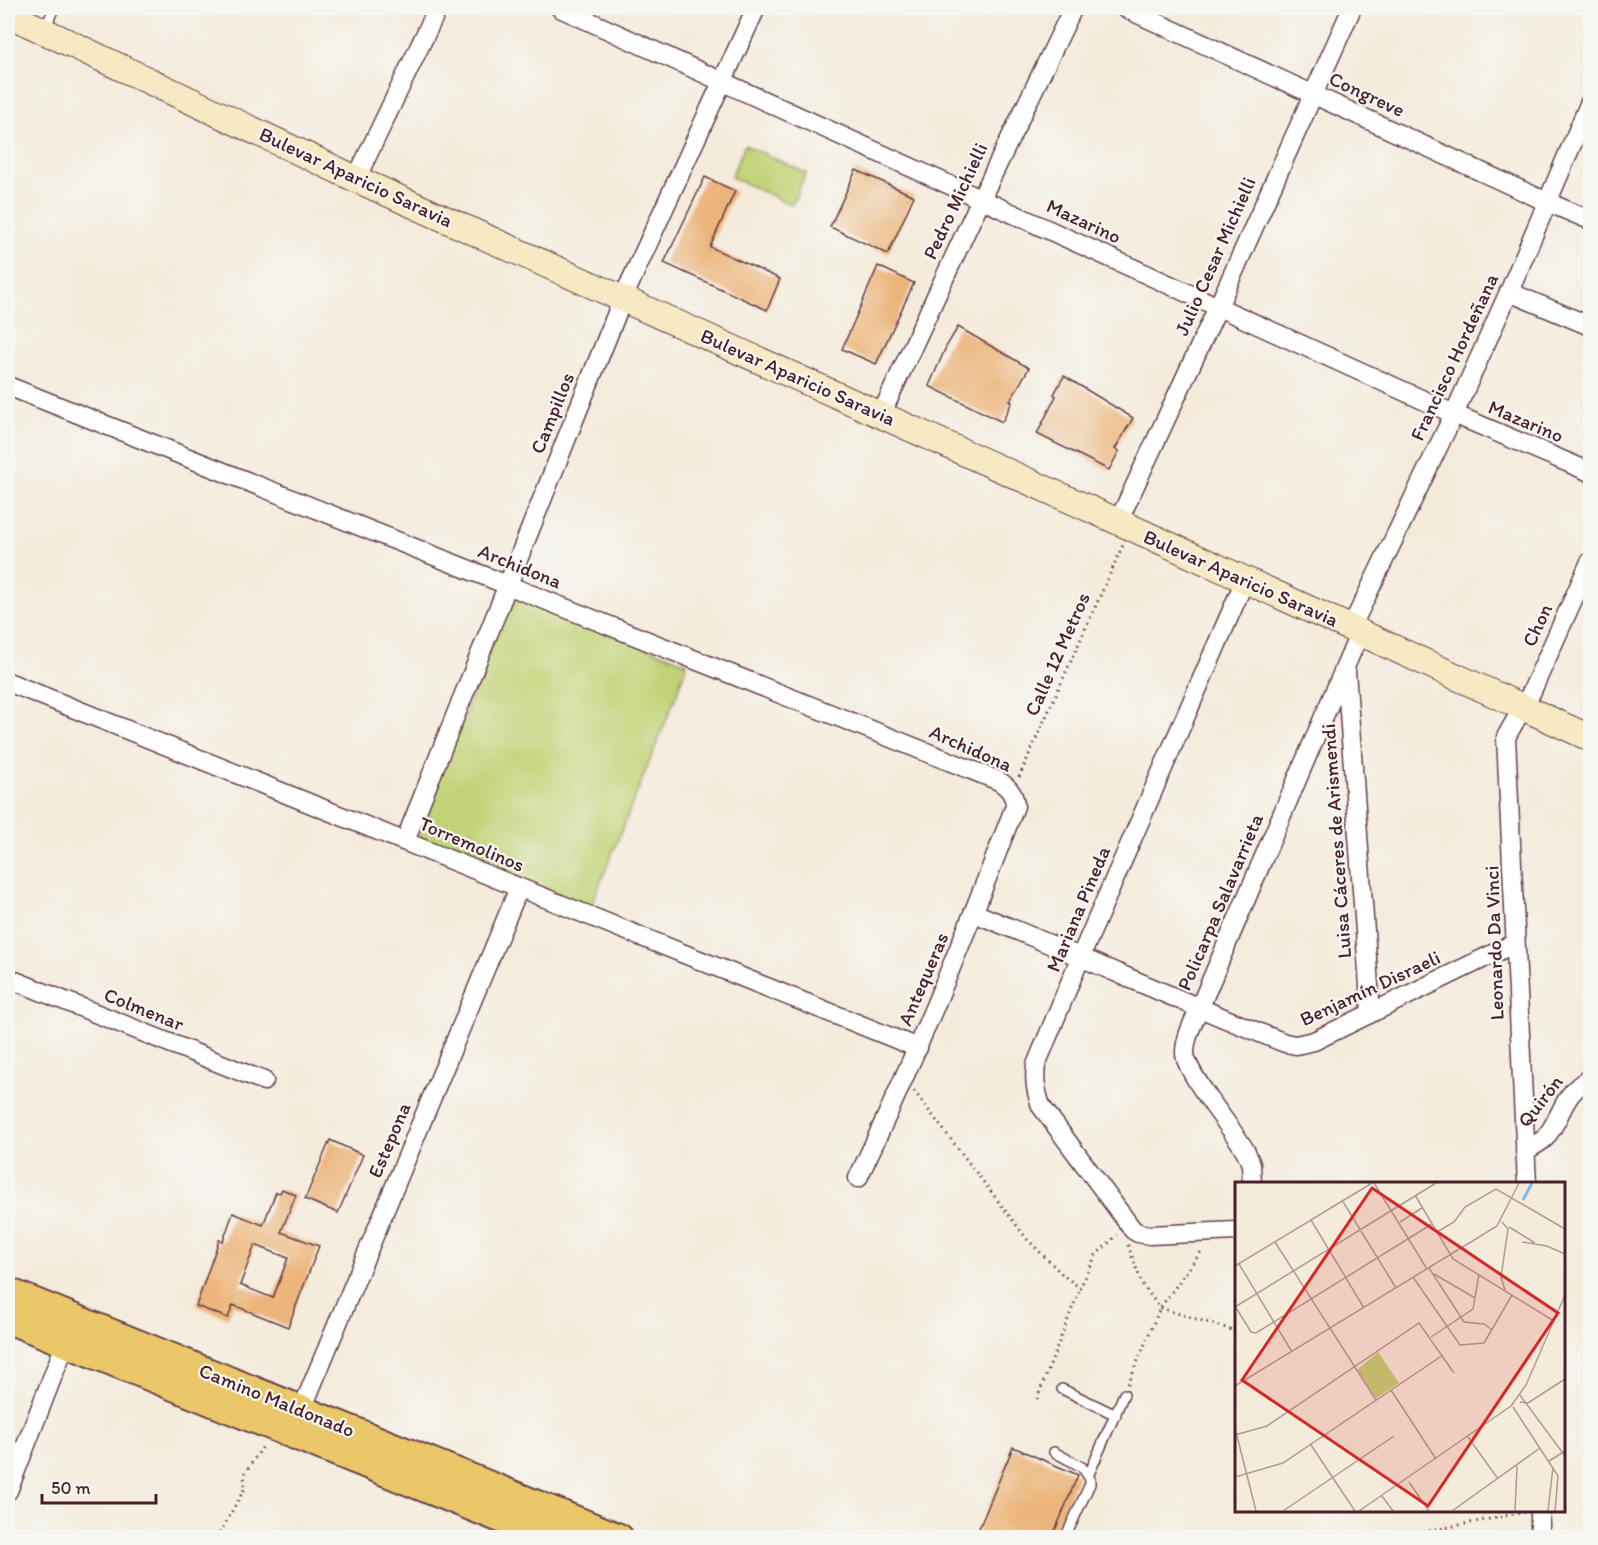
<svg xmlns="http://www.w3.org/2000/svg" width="1598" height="1545" viewBox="0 0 1598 1545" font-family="Itim,sans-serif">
	<rect width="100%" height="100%" fill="#f6f6f2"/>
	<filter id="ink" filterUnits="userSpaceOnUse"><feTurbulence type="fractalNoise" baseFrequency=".0167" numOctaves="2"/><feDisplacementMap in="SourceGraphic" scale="12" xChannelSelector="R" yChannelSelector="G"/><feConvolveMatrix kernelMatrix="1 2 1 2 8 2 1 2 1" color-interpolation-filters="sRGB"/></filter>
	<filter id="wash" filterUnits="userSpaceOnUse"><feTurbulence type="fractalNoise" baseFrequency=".008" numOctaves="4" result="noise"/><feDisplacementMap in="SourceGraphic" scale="24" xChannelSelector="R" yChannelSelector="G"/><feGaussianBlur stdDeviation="1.35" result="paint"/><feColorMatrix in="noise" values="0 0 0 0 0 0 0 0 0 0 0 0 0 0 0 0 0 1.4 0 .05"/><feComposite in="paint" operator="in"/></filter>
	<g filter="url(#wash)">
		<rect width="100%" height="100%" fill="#f4ebdb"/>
		<g fill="#c1d376" stroke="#867950" stroke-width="1.5">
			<path d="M745,145L806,173L792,205L731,177Z"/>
			<path d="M520,599L687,663L676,696L590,908L423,841L418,831L508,605Z"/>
		</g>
		<g id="blocks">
			<g fill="#ecb57c" fill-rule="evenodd">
				<path d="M856,170L914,196L888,254L830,227Z"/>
				<path d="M705,177L735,191L710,247L780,279L767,310L664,263Z"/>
				<path d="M878,266L914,283L876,364L842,349Z"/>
				<path d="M958,327L1029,368L1010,401L1012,402L1002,422L929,386L946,347Z"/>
				<path d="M1064,376L1133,418L1115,449L1119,451L1109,470L1037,434L1056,396L1054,394Z"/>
				<path d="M330,1140L363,1155L338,1213L305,1199Z"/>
				<path d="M282,1189L296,1195L281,1232L319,1246L288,1327L233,1305L228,1318L196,1306L219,1240L223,1241L233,1213L263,1225L276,1192L280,1193ZM255,1245L288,1258L273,1298L240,1285Z"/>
				<path d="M1013,1447L1078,1475L1052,1538H975Z"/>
			</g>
		</g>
	</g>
	<g filter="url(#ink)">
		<use href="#blocks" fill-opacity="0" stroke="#643e45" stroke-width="1.5"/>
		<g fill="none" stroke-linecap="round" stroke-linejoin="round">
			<g stroke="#643e45" stroke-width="12">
				<g id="lane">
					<path d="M45,29L54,8"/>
					<path d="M1062,1389L1116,1415"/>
					<path d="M1054,1452L1082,1467L1090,1479V1484L1065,1538"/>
					<path d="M1089,1474L1124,1394"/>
				</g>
			</g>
			<g stroke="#643e45" stroke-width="21">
				<g id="street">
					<path d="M560,8L1454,414L1590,472"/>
					<path d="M1125,8L1547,202L1590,220"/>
					<path d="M356,179L438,8"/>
					<path d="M1509,292L1590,326"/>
					<path d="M8,386L999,781C1008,787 1015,794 1015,806C967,932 916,1056 858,1178"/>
					<path d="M881,415L981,199L1073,8"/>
					<path d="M1118,522L1218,307L1352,8"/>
					<path d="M1351,628L1454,414L1509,292L1590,102"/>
					<path d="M1346,671L1371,1013"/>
					<path d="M8,682L918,1048"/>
					<path d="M405,841L623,298L756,8"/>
					<path d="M974,913C1079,955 1181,1002 1285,1043L1296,1045L1314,1041L1515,943"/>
					<path d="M8,978L264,1081"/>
					<path d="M1525,1151C1531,1147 1540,1143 1545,1138C1564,1115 1560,1096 1590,1078"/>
					<path d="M1252,1184L1251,1164L1246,1152C1234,1130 1185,1073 1185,1053C1185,1038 1193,1023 1199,1009L1360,632"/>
					<path d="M1527,1184L1506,737L1531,693L1590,562"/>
					<path d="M1236,1231L1150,1235L1138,1233L1133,1230L1041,1106C1036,1091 1034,1080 1036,1065L1081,956L1245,580"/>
					<path d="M302,1409L519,888"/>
					<path d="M8,1491L66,1342"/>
					<path d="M1540,1510V1538"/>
				</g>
			</g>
			<g stroke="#643e45" stroke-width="28">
				<path id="secondary" d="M8,14L356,179L1130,527L1590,738"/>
			</g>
			<g stroke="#643e45" stroke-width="32">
				<g id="primary">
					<path d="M8,1292L619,1538"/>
					<path d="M8,1319L550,1538"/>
				</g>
			</g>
			<g stroke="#643e45" stroke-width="3" stroke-dasharray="1.5 4.5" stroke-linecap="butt">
				<path d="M1019,777L1123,545"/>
				<path d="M914,1091L1027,1239L1063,1275L1080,1288L1096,1255L1117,1235"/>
				<path d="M1128,1245L1142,1284L1160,1308L1236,1331"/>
				<path d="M1128,1384L1160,1308L1203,1249"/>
				<path d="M1037,1399L1080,1288"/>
				<path d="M1495,1518L1500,1510"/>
				<path d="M217,1538L245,1488L244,1474L264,1445"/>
				<path d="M1394,1538L1525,1512"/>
			</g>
			<use href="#lane" stroke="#fff" stroke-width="9"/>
			<use href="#street" stroke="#fff" stroke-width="18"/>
			<use href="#secondary" stroke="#f7e9c3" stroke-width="26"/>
			<use href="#primary" stroke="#eac769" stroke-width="28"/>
		</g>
	</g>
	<g text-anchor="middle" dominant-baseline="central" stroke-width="4.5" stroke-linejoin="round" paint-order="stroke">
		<g font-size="20" fill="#4a1f2b" stroke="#f6f6f2">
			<text transform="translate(1367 94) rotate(25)">Congreve</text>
			<text transform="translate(356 177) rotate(25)">Bulevar Aparicio Saravia</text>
			<text transform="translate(955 201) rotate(-65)">Pedro Michielli</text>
			<text transform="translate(1084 221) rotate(25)">Mazarino</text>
			<text transform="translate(1215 256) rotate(-66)">Julio Cesar Michielli</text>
			<text transform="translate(1454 357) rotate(-65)">Francisco Hordeñana</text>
			<text transform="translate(798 377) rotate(24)">Bulevar Aparicio Saravia</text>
			<text transform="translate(552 413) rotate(-68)">Campillos</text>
			<text transform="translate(1526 421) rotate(23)">Mazarino</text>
			<text transform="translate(520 566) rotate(22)">Archidona</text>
			<text transform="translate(1241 578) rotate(24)">Bulevar Aparicio Saravia</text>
			<text transform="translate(1537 625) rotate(-65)">Chon</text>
			<text transform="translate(1057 654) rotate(-66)">Calle 12 Metros</text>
			<text transform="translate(971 748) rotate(24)">Archidona</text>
			<text transform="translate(1336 841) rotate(-94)">Luisa Cáceres de Arismendi</text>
			<text transform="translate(472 844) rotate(23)">Torremolinos</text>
			<text transform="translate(1220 902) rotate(-67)">Policarpa Salavarrieta</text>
			<text transform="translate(1078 909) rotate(-67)">Mariana Pineda</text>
			<text transform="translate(1494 943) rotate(-92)">Leonardo Da Vinci</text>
			<text transform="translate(923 979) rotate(-67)">Antequeras</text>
			<text transform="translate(1370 988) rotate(-25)">Benjamín Disraeli</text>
			<text transform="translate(144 1009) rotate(22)">Colmenar</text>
			<text transform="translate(1540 1101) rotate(-52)">Quirón</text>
			<text transform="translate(389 1140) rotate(-67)">Estepona</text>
			<text transform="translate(277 1400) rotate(22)">Camino Maldonado</text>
		</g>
	</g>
	<g transform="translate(1235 1182)">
		<rect width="330" height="330" fill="#f4ebdb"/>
		<path d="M143,170L164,201L141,216L122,188Z" fill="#c1d376"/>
		<path fill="none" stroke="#7fb7ef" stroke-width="3" d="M288,18L297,1"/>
		<path fill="none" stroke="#b09995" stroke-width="1.5" d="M139,1L192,87M180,13L218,77L319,139M107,18L161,106M76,38L129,126M165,40L187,26M267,40L273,47L266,95L270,108M274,45L300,61M202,50L219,40L230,25L261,7L330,47M40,60L141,218M287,60L312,64L330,72M227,65L243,77M4,82L57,170M0,84L137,1M194,86L229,140L249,142L257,148M199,92L240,116M178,95L225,163L249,161L277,113M0,124L16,150L21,151L197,42M0,125L201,1M196,155L238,127L244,92M0,204L262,44L284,1M156,208L201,277M285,213L330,274M285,220L293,221L330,197M276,224L291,203L330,113M278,225L323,294L320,329M0,246L21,329M0,253L32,244L184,141L219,191M233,255L263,297M76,263L120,329M314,279L330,269M0,295L48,281L208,173M174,300L194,329M147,314L158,329M48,329L159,254M124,329L276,224M217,329L305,266M280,329L282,284M313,329L318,285"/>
		<path fill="#d62828" fill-opacity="0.15" stroke="#d62828" stroke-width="3" d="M137,6L323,131L193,324L7,198Z"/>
		<rect width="330" height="330" fill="none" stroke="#4a1f2b" stroke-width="3"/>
	</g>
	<rect width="1598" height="1545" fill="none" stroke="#f6f6f2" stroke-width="30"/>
	<path d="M42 1494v9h114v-9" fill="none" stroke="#4a1f2b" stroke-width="3"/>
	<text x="51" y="1494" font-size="18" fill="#4a1f2b" stroke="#f6f6f2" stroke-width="4.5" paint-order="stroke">50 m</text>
</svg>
